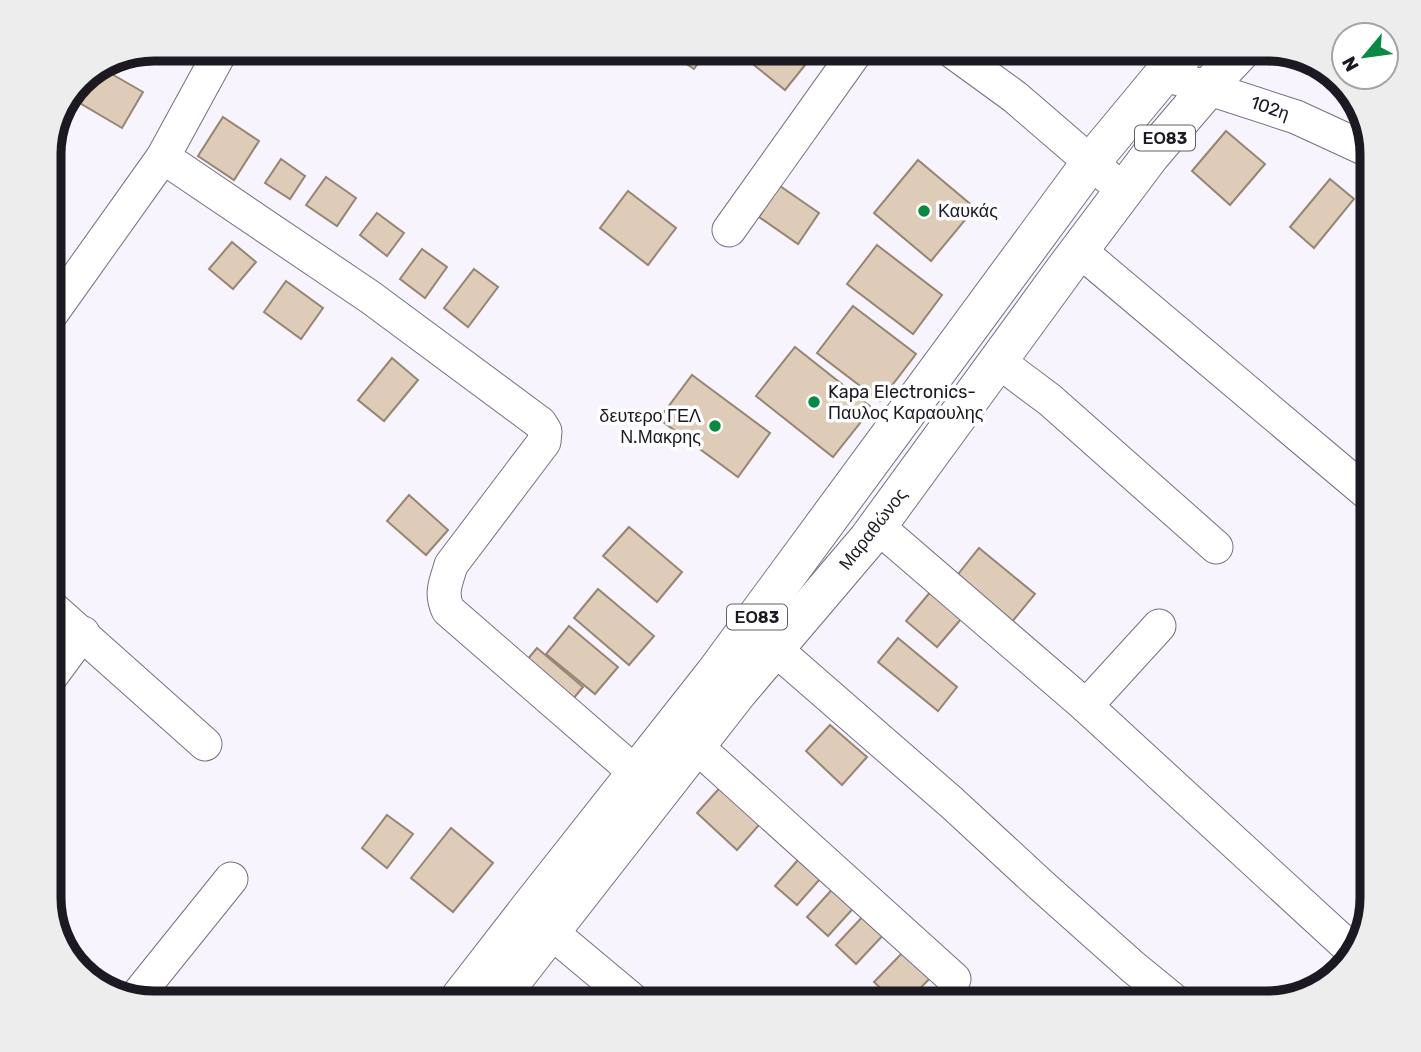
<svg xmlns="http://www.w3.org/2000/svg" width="1421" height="1052" viewBox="0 0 1421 1052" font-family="Rubik,sans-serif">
	<rect width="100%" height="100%" fill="#f8f4fe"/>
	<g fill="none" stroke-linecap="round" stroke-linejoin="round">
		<path stroke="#88e4f8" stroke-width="7" d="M1091,49L1142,62"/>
	</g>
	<g fill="#deccb8" stroke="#958572" stroke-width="2">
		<path d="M486,49H502L498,56Z"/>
		<path d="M678,49H708L694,69L673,55Z"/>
		<path d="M718,49H742L732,64L715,53Z"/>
		<path d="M766,49H818L785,90L754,65Z"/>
		<path d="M103,69L143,92L122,128L73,99L85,75Z"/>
		<path d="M223,117L259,141L234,180L198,156Z"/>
		<path d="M1226,131L1265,164L1230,205L1192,171Z"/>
		<path d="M281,159L305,176L290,199L265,183Z"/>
		<path d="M918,160L975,208L931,261L874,213Z"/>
		<path d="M326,177L356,198L337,226L306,205Z"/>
		<path d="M1330,179L1354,199L1314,248L1290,227Z"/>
		<path d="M780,186L819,213L798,244L759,217Z"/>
		<path d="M628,191L676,228L648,265L600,228Z"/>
		<path d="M377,213L404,233L387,256L360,235Z"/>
		<path d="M232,242L256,262L233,289L209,269Z"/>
		<path d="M877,245L942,295L913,334L847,284Z"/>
		<path d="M422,249L447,267L425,298L400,279Z"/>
		<path d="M474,269L498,287L468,327L444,308Z"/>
		<path d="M286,281L323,308L301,339L264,312Z"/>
		<path d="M853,306L916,354L880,401L817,353Z"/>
		<path d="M795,347L872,408L833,457L756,396Z"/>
		<path d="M392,358L418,380L384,421L358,400Z"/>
		<path d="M692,375L770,433L738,477L659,419Z"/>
		<path d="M409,495L448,530L426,555L387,521Z"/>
		<path d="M629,527L682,572L657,602L603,556Z"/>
		<path d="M979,548L1035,594L1011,623L955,578Z"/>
		<path d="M937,584L968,611L937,647L906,621Z"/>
		<path d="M598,589L654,636L629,665L574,618Z"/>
		<path d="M569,626L618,667L595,694L546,654Z"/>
		<path d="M898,638L957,687L938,711L878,662Z"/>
		<path d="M537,648L583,687L568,705L522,666Z"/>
		<path d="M830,725L867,757L842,785L806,751Z"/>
		<path d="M726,781L766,817L737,850L697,813Z"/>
		<path d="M387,815L413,834L387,868L362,848Z"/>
		<path d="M451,828L493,863L453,912L411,878Z"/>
		<path d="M805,852L827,871L797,905L775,886Z"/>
		<path d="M838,883L859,902L828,936L807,917Z"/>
		<path d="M867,912L887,931L856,964L836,945Z"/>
		<path d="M908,947L935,973L906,1003H896L874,982Z"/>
	</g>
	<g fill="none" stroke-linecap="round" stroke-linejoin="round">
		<g stroke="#766f84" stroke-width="35">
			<g id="minor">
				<path d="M949,49L1015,97L1124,191"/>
				<path d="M1164,74L1296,117L1372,152"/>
				<path d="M163,157L370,297L540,423L545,431L544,442L451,565C446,583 440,592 448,610L637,774"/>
				<path d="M729,230L858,49"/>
				<path d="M1079,250L1372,497"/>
				<path d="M49,317L163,157L222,49"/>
				<path d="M998,361L1050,400L1216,547"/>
				<path d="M877,526L1086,706L1354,952"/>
				<path d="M49,605L205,744"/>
				<path d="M774,648L951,802L1042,886L1133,967L1177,1003"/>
				<path d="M49,679L83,633"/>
				<path d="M1086,706L1159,626"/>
				<path d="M696,746L954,979"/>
				<path d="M551,932L636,1003"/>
				<path d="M136,997L231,879"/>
			</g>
		</g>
		<g stroke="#766f84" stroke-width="40">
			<g id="major">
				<path d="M456,1003L528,910L715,673L1091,162L1164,74L1188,49"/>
				<path d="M495,1003L738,692L868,539L1065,269L1150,156L1227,66L1243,49"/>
			</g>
		</g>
		<use href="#minor" stroke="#fff" stroke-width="33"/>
		<use href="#major" stroke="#fff" stroke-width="38"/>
	</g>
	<g fill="#098944" stroke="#fff" stroke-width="2.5">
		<circle cx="924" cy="211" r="7"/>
		<circle cx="814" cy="402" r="7"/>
		<circle cx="715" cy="426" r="7"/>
	</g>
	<g text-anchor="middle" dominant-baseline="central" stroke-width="7" stroke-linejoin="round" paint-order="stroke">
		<g fill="#fff" stroke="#605e64" stroke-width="2">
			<rect x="1135" y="125.5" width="60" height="25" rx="5"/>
			<rect x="727" y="604.5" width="60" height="25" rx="5"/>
		</g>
		<g font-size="16" font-weight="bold" fill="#1c1922">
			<text x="1165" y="138">ΕΟ83</text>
			<text x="757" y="617">ΕΟ83</text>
		</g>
		<g font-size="18" fill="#1c1922" stroke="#fff">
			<text transform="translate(1270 108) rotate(19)">102η</text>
			<text transform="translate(873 529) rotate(-52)">Μαραθώνος</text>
		</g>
		<g font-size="18" fill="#1c1922" stroke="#fff" text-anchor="start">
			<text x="938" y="211">Καυκάς</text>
			<text x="828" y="392">Kapa Electronics-<tspan x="828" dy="21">Παυλος Καραουλης</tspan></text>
			<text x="701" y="416" text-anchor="end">δευτερο ΓΕΛ<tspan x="701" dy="21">Ν.Μακρης</tspan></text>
		</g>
	</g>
	<path d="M0 0H1421V1052H0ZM154 61H1267A93 93 0 0 1 1360 154V898A93 93 0 0 1 1267 991H154A93 93 0 0 1 61 898V154A93 93 0 0 1 154 61Z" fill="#ededed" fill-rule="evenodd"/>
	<path fill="none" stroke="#1c1922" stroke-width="9" d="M154 61H1267A93 93 0 0 1 1360 154V898A93 93 0 0 1 1267 991H154A93 93 0 0 1 61 898V154A93 93 0 0 1 154 61Z"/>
	<g transform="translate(1365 56) rotate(241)"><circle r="33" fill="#ffffff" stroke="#a4a3a7" stroke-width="2"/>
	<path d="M0-5L12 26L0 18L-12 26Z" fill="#098944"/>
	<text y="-10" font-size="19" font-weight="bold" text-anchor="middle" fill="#1c1922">N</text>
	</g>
</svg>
